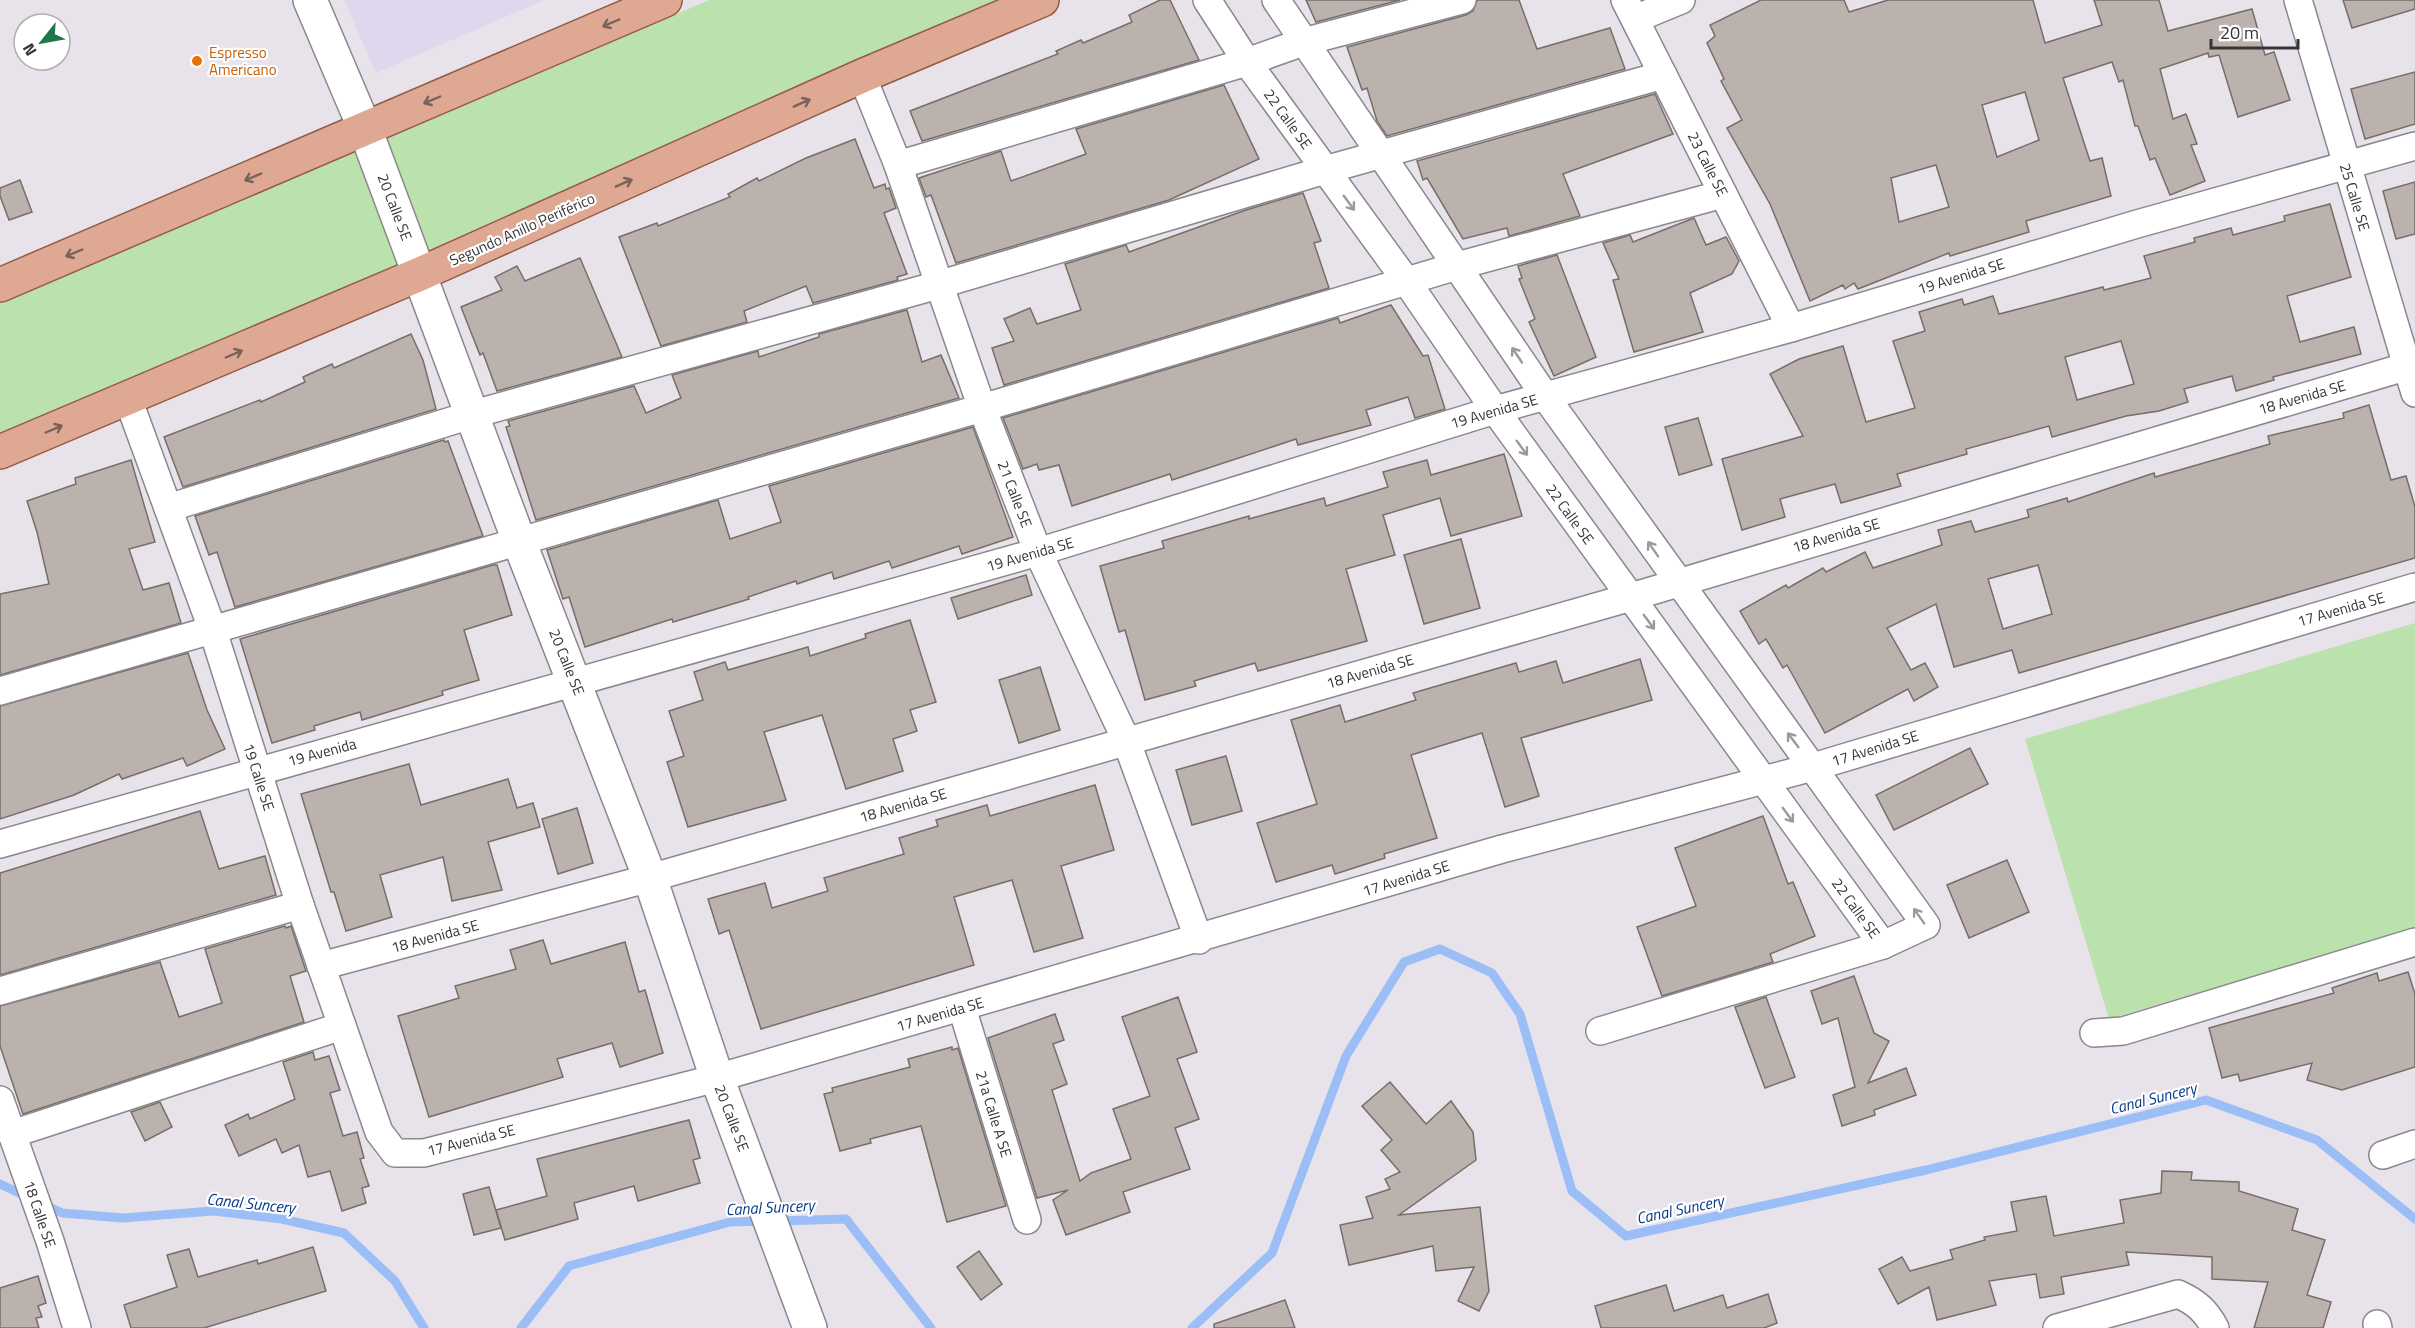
<svg xmlns="http://www.w3.org/2000/svg" width="2415" height="1328" viewBox="0 0 2415 1328" font-family="'Titillium Web',sans-serif">
	<rect width="100%" height="100%" fill="#e8e3eb"/>
	<path fill="#ded7ed" d="M344,0H544L376,73Z"/>
	<g fill="#bbe1ad">
		<path d="M709,0H1007L430,252L384,140Z"/>
		<path d="M362,136L412,272L0,450V286Z"/>
		<path d="M2415,623V928L2109,1019L2025,739Z"/>
	</g>
	<g fill="none" stroke-linecap="round" stroke-linejoin="round">
		<g stroke="#9bbef6" stroke-width="9">
			<path d="M0,1184L28,1197"/>
			<path d="M43,1204L62,1213L123,1218L213,1211L282,1219L344,1233L395,1281L424,1328"/>
			<path d="M778,1221L846,1219L931,1328"/>
			<path d="M521,1328L569,1266L730,1222L764,1221"/>
			<path d="M1192,1328L1272,1253L1346,1056L1404,962L1440,949L1492,973L1520,1014L1572,1191L1626,1236L1926,1170L2206,1100L2317,1140L2415,1219"/>
		</g>
	</g>
	<g fill="#bbb2ad" stroke="#766e69" stroke-width="1.5" fill-rule="evenodd">
		<path d="M1160,0H1170L1199,60L922,141L910,111L1058,54L1056,51L1081,40L1083,43L1132,22L1129,15Z"/>
		<path d="M1306,0H1400L1316,22Z"/>
		<path d="M1477,0H1519L1537,49L1610,28L1625,69L1387,136L1377,121L1367,88L1362,90L1347,47L1466,15L1473,11Z"/>
		<path d="M1761,0H1844L1849,12L1888,0H2033L2045,43L2102,25L2094,0H2159L2168,31L2252,9L2265,55L2274,52L2290,100L2238,117L2219,55L2209,57L2208,53L2160,69L2173,119L2186,114L2197,144L2191,145L2205,181L2170,195L2155,158L2150,160L2138,126H2135L2123,80L2119,82L2112,62L2063,78L2090,161L2102,158L2111,196L2026,221L2029,232L1950,256L1949,253L1858,289L1854,283L1845,289L1843,285L1810,301L1770,204L1727,128L1742,120L1721,81L1724,79L1707,43L1715,36L1710,25ZM2025,92L2039,140L1997,157L1982,105ZM1936,165L1949,207L1899,222L1891,178Z"/>
		<path d="M2343,0H2415V9L2352,28Z"/>
		<path d="M2415,72V124L2365,139L2351,89Z"/>
		<path d="M1224,85L1259,159L1169,200L956,263L931,195L926,197L919,178L1001,151L1011,181L1086,154L1076,129Z"/>
		<path d="M1655,94L1673,134L1563,174L1580,216L1509,236L1507,228L1463,239L1427,178L1423,180L1417,161Z"/>
		<path d="M855,139L874,188L885,184L886,189L889,188L896,208L884,213L907,274L897,277L898,280L813,303L806,286L744,311L747,322L661,346L619,237L657,223L658,226L730,197L728,194L757,178L759,181L806,158Z"/>
		<path d="M20,180L32,212L9,220L0,196V188Z"/>
		<path d="M2415,182V234L2396,239L2383,191Z"/>
		<path d="M1303,193L1321,241L1314,243L1329,288L1004,385L992,348L1014,341L1004,319L1030,308L1037,324L1081,310L1065,264L1126,245L1129,252L1246,210Z"/>
		<path d="M2330,204L2351,277L2287,296L2300,342L2354,327L2361,354L2273,377L2274,380L2236,391L2232,376L2184,389L2188,402L2159,411L2126,416L2052,437L2049,426L1966,449L1967,454L1897,474L1901,486L1841,503L1835,484L1780,499L1785,517L1742,530L1722,459L1803,436L1770,374L1799,359L1843,346L1866,422L1915,408L1893,341L1925,331L1919,312L1962,299L1964,305L1993,296L1999,314L2103,287L2104,290L2151,278L2144,256L2195,242L2194,238L2231,228L2233,235L2285,221L2284,216ZM2121,341L2134,384L2077,400L2065,357Z"/>
		<path d="M1694,218L1706,245L1726,237L1739,261L1732,274L1690,293L1703,332L1634,352L1613,280L1619,279L1603,243L1630,235L1633,242Z"/>
		<path d="M1557,255L1596,357L1554,376L1529,322L1535,319L1519,279L1522,278L1518,266Z"/>
		<path d="M580,258L622,357L497,391L483,353L480,355L461,307L502,290L495,277L517,266L525,281Z"/>
		<path d="M1391,305L1423,356L1428,355L1445,409L1415,418L1408,397L1366,410L1371,425L1298,445L1296,439L1172,480L1170,474L1072,506L1059,465L1039,470L1037,464L1023,469L1003,418L1338,318L1340,323Z"/>
		<path d="M907,310L922,362L941,355L959,398L536,520L506,427L510,426L508,421L634,386L646,413L681,398L672,375L758,351L759,357L819,337V334Z"/>
		<path d="M411,334L423,360L436,409L183,487L164,437L260,400L261,402L305,382L303,377L332,364L334,368Z"/>
		<path d="M2369,405L2391,480L2406,476L2415,507V558L2019,673L2012,650L1954,667L1936,604L1887,628L1911,670L1925,663L1938,687L1914,701L1908,689L1825,733L1787,665L1783,668L1766,639L1759,644L1740,611L1786,585L1788,588L1823,568L1826,572L1865,552L1873,568L1942,545L1938,530L1971,521L1975,532L2029,517L2027,510L2067,498L2068,502L2154,473L2155,477L2270,444L2268,436L2344,418L2343,413ZM2038,565L2052,614L2003,629L1988,579Z"/>
		<path d="M1698,418L1712,465L1679,475L1665,427Z"/>
		<path d="M973,427L1013,537L962,554L959,546L892,568L889,561L834,579L832,572L797,584L796,581L748,597L749,599L673,622L672,619L585,647L569,597L563,599L547,550L718,500L730,539L781,522L769,486Z"/>
		<path d="M444,440L445,442L448,441L483,536L235,607L217,552L209,555L195,516Z"/>
		<path d="M1504,454L1522,516L1451,536L1440,498L1383,515L1395,555L1346,569L1367,641L1258,671L1255,663L1194,681L1196,686L1145,700L1125,630L1119,632L1100,566L1164,548L1162,541L1249,516V519L1324,498L1326,506L1388,487L1383,472L1427,460L1431,475Z"/>
		<path d="M131,460L155,542L129,549L143,590L169,583L181,623L0,675V594L49,584L37,532L27,501L76,484L75,478Z"/>
		<path d="M1461,539L1480,608L1424,624L1404,555Z"/>
		<path d="M493,565H497L512,615L464,630L479,680L442,691L443,695L362,720L360,712L314,726L315,730L272,743L240,639Z"/>
		<path d="M1026,575L1032,595L958,619L951,598Z"/>
		<path d="M910,620L936,702L910,710L917,731L893,739L903,771L846,789L822,715L764,732L786,800L688,827L667,762L684,756L669,711L703,700L694,672L725,662L728,670L808,647L810,656L866,638L865,634Z"/>
		<path d="M188,653L207,710L225,749L187,766L183,758L122,779L119,774L74,795L0,819V706Z"/>
		<path d="M1640,659L1652,700L1521,738L1539,796L1505,807L1482,733L1411,755L1437,838L1384,854L1385,858L1335,874L1332,865L1276,882L1257,823L1317,804L1291,720L1340,705L1345,722L1416,700L1413,693L1516,663L1519,672L1556,661L1563,683Z"/>
		<path d="M1040,667L1060,730L1019,743L999,680Z"/>
		<path d="M1970,748L1988,784L1894,830L1876,795Z"/>
		<path d="M1226,756L1242,811L1192,825L1176,770Z"/>
		<path d="M409,764L421,805L508,779L517,808L533,803L540,827L488,842L502,890L452,901L443,857L380,875L392,917L346,931L334,892H331L301,794Z"/>
		<path d="M1095,785L1114,850L1061,866L1083,938L1034,952L1012,880L954,897L974,965L761,1029L729,930L719,934L708,899L765,883L772,908L828,891L824,878L904,854L899,838L938,826L936,820L987,805L990,816Z"/>
		<path d="M577,808L593,863L558,874L542,819Z"/>
		<path d="M200,811L219,869L265,856L276,895L0,975V873Z"/>
		<path d="M1763,816L1788,884L1793,882L1815,936L1770,954L1773,962L1662,996L1637,927L1696,906L1675,848Z"/>
		<path d="M2007,860L2029,912L1969,938L1947,885Z"/>
		<path d="M285,926L286,928L291,926L306,971L290,976L304,1022L23,1114L0,1046V1006L160,962L179,1017L222,1003L205,949Z"/>
		<path d="M543,940L551,964L625,942L639,992L645,990L663,1053L620,1067L612,1043L557,1059L563,1077L429,1117L398,1016L459,998L455,986L516,969L510,950Z"/>
		<path d="M2408,972L2415,994V1067L2342,1090L2307,1080L2312,1063L2240,1081L2238,1074L2222,1078L2209,1028L2334,993L2332,988L2377,973L2379,981Z"/>
		<path d="M1854,976L1874,1033L1889,1041L1868,1083L1906,1068L1916,1095L1874,1110L1875,1115L1842,1126L1833,1095L1855,1087L1838,1018L1822,1024L1811,991Z"/>
		<path d="M1178,997L1197,1052L1177,1059L1199,1119L1175,1128L1190,1169L1123,1192L1130,1212L1066,1235L1053,1200L1068,1190L1037,1198L988,1038L1055,1014L1064,1040L1053,1044L1067,1084L1052,1090L1080,1181L1091,1173L1131,1159L1113,1109L1150,1096L1122,1017Z"/>
		<path d="M1766,997L1795,1077L1765,1088L1735,1007Z"/>
		<path d="M952,1047V1050L958,1048L1006,1206L947,1222L921,1126L870,1139L871,1143L840,1151L824,1094L833,1092L832,1088L910,1067L908,1059Z"/>
		<path d="M313,1052L315,1060L329,1056L340,1090L330,1093L343,1136L357,1132L364,1158L360,1159L369,1186L362,1188L366,1203L342,1211L330,1171L308,1177L299,1145L282,1153L276,1139L239,1156L225,1125L248,1114L250,1119L295,1099L283,1062Z"/>
		<path d="M1390,1082L1426,1124L1451,1101L1473,1132L1476,1160L1399,1215L1480,1207L1489,1291L1479,1311L1458,1301L1474,1267L1436,1271L1433,1246L1349,1265L1340,1225L1373,1218L1366,1197L1390,1189L1385,1179L1400,1172L1381,1150L1392,1140L1362,1106Z"/>
		<path d="M160,1102L172,1127L145,1141L131,1112Z"/>
		<path d="M689,1120L700,1158L693,1160L700,1183L638,1201L634,1186L574,1203L578,1219L505,1240L496,1210L547,1196L537,1159Z"/>
		<path d="M2162,1171L2192,1172L2191,1180L2239,1182V1191L2298,1209L2292,1230L2325,1240L2307,1295L2331,1302L2323,1328H2254L2268,1282L2212,1279V1257L2126,1252L2129,1265L2061,1277L2064,1294L2040,1298L2036,1274L1989,1281L1996,1305L1937,1320L1929,1287L1898,1304L1879,1269L1902,1257L1910,1271L1953,1259L1950,1250L1985,1240L1984,1237L2017,1231L2011,1202L2046,1196L2054,1236L2124,1223L2120,1200L2161,1193Z"/>
		<path d="M489,1187L501,1228L474,1235L463,1194Z"/>
		<path d="M313,1247L326,1291L204,1328H131L124,1305L177,1287L167,1255L189,1249L198,1277L257,1260L258,1264Z"/>
		<path d="M979,1251L1002,1284L981,1300L957,1267Z"/>
		<path d="M38,1276L46,1303L38,1306L42,1317L36,1318L39,1328H0V1288Z"/>
		<path d="M1666,1285L1674,1311L1723,1295L1727,1308L1768,1294L1777,1323L1764,1328H1601L1595,1306Z"/>
		<path d="M1285,1300L1295,1328H1214V1324Z"/>
	</g>
	<g fill="none" stroke-linecap="round" stroke-linejoin="round">
		<g stroke="#8b878e" stroke-width="30">
			<g id="street">
				<path d="M1207,0L1247,62L1407,282L1495,410L1883,945"/>
				<path d="M1276,0L1545,396L1926,925L1883,945L1600,1031"/>
				<path d="M1625,0L1791,328"/>
				<path d="M2298,0L2415,393"/>
				<path d="M1635,19L1681,0"/>
				<path d="M862,76L898,165L982,408L1038,552L1126,740L1199,940"/>
				<path d="M898,165L1247,62L1303,42L1462,0"/>
				<path d="M128,399L213,631L300,905L379,1132L395,1153H424L717,1078L1502,849L1813,767L2415,587"/>
				<path d="M168,508L474,414L938,285L1325,170L1663,75"/>
				<path d="M0,691L982,408L1457,266L1723,194"/>
				<path d="M0,844L1038,552L1495,410L1791,328L2137,224L2415,146"/>
				<path d="M321,966L650,878L1631,597L2415,364"/>
				<path d="M0,991L300,905"/>
				<path d="M962,1008L1027,1220"/>
				<path d="M2094,1033L2123,1031L2415,942"/>
				<path d="M0,1100L50,1241L77,1328"/>
				<path d="M12,1134L342,1026"/>
				<path d="M2383,1155L2415,1144"/>
				<path d="M2377,1324L2378,1328"/>
				<path d="M2057,1328L2178,1294C2196,1302 2206,1311 2215,1328"/>
			</g>
		</g>
		<g stroke="#8b878e" stroke-width="36">
			<path id="secondary" d="M310,0L365,129L519,541L650,878L717,1078L810,1328"/>
		</g>
		<g stroke="#955a44" stroke-width="36">
			<g id="primary">
				<path d="M0,285L665,0"/>
				<path d="M0,452L420,274L862,76L1042,0"/>
			</g>
		</g>
		<use href="#street" stroke="#fff" stroke-width="27"/>
		<use href="#secondary" stroke="#fff" stroke-width="33"/>
		<use href="#primary" stroke="#dea893" stroke-width="33"/>
	</g>
	<defs><path id="oneway-shaft" d="M-6 0H5M1.5-3L5.5 0L1.5 3" fill="none" stroke-width="1.6" stroke-linecap="round" stroke-linejoin="round" transform="scale(1.5)"/></defs>
	<g stroke="#79625c">
		<use href="#oneway-shaft" transform="translate(611 23) rotate(157)"/>
		<use href="#oneway-shaft" transform="translate(432 100) rotate(157)"/>
		<use href="#oneway-shaft" transform="translate(802 103) rotate(-24)"/>
		<use href="#oneway-shaft" transform="translate(253 177) rotate(157)"/>
		<use href="#oneway-shaft" transform="translate(624 183) rotate(-24)"/>
		<use href="#oneway-shaft" transform="translate(74 253) rotate(157)"/>
		<use href="#oneway-shaft" transform="translate(234 354) rotate(-23)"/>
		<use href="#oneway-shaft" transform="translate(54 429) rotate(-23)"/>
	</g>
	<g stroke="#9a9a9b">
		<use href="#oneway-shaft" transform="translate(1349 203) rotate(54)"/>
		<use href="#oneway-shaft" transform="translate(1517 355) rotate(-124)"/>
		<use href="#oneway-shaft" transform="translate(1522 448) rotate(54)"/>
		<use href="#oneway-shaft" transform="translate(1653 549) rotate(-125)"/>
		<use href="#oneway-shaft" transform="translate(1649 622) rotate(54)"/>
		<use href="#oneway-shaft" transform="translate(1793 740) rotate(-127)"/>
		<use href="#oneway-shaft" transform="translate(1788 815) rotate(54)"/>
		<use href="#oneway-shaft" transform="translate(1919 916) rotate(-125)"/>
	</g>
	<circle fill="#e8710a" stroke="#fff" stroke-width="2" cx="197" cy="61" r="6"/>
	<g text-anchor="middle" dominant-baseline="central" stroke-width="4.5" stroke-linejoin="round" paint-order="stroke">
		<g font-size="15" fill="#c56008" stroke="#fff" text-anchor="start">
			<text x="209" y="52">Espresso<tspan x="209" dy="17">Americano</tspan></text>
		</g>
		<g font-size="15" fill="#363437" stroke="#fff">
			<text transform="translate(1288 119) rotate(54)">22 Calle SE</text>
			<text transform="translate(1708 164) rotate(63)">23 Calle SE</text>
			<text transform="translate(2355 197) rotate(73)">25 Calle SE</text>
			<text transform="translate(395 207) rotate(69)">20 Calle SE</text>
			<text transform="translate(522 229) rotate(-24)">Segundo Anillo Periférico</text>
			<text transform="translate(1961 276) rotate(-17)">19 Avenida SE</text>
			<text transform="translate(2302 397) rotate(-16)">18 Avenida SE</text>
			<text transform="translate(1494 411) rotate(-16)">19 Avenida SE</text>
			<text transform="translate(1015 494) rotate(69)">21 Calle SE</text>
			<text transform="translate(1570 514) rotate(54)">22 Calle SE</text>
			<text transform="translate(1836 535) rotate(-16)">18 Avenida SE</text>
			<text transform="translate(1030 554) rotate(-16)">19 Avenida SE</text>
			<text transform="translate(2341 609) rotate(-16)">17 Avenida SE</text>
			<text transform="translate(567 662) rotate(68)">20 Calle SE</text>
			<text transform="translate(1370 671) rotate(-16)">18 Avenida SE</text>
			<text transform="translate(1875 748) rotate(-17)">17 Avenida SE</text>
			<text transform="translate(322 752) rotate(-15)">19 Avenida</text>
			<text transform="translate(259 777) rotate(72)">19 Calle SE</text>
			<text transform="translate(903 805) rotate(-16)">18 Avenida SE</text>
			<text transform="translate(1406 878) rotate(-17)">17 Avenida SE</text>
			<text transform="translate(1856 908) rotate(54)">22 Calle SE</text>
			<text transform="translate(435 936) rotate(-15)">18 Avenida SE</text>
			<text transform="translate(940 1014) rotate(-16)">17 Avenida SE</text>
			<text transform="translate(994 1114) rotate(73)">21a Calle A SE</text>
			<text transform="translate(732 1118) rotate(69)">20 Calle SE</text>
			<text transform="translate(471 1140) rotate(-14)">17 Avenida SE</text>
			<text transform="translate(40 1214) rotate(71)">18 Calle SE</text>
		</g>
		<g font-size="16" font-style="italic" fill="#053887" stroke="#fff">
			<text transform="translate(2153 1098) rotate(-14)">Canal Suncery</text>
			<text transform="translate(251 1203) rotate(6)">Canal Suncery</text>
			<text transform="translate(770 1207) rotate(-3)">Canal Suncery</text>
			<text transform="translate(1680 1209) rotate(-12)">Canal Suncery</text>
		</g>
	</g>
	<g transform="translate(42 42) rotate(239)"><circle r="28" fill="#ffffff" stroke="#afaeaf" stroke-width="1.5"/>
	<path d="M0-4.5L10 22L0 15L-10 22Z" fill="#1f774b"/>
	<text y="-9" font-size="16" font-weight="bold" text-anchor="middle" fill="#363437">N</text>
	</g>
	<path d="M2211 39v9h87v-9" fill="none" stroke="#363437" stroke-width="3"/>
	<text x="2220" y="39" font-size="18" fill="#363437" stroke="#ffffff" stroke-width="4.5" paint-order="stroke">20 m</text>
</svg>
